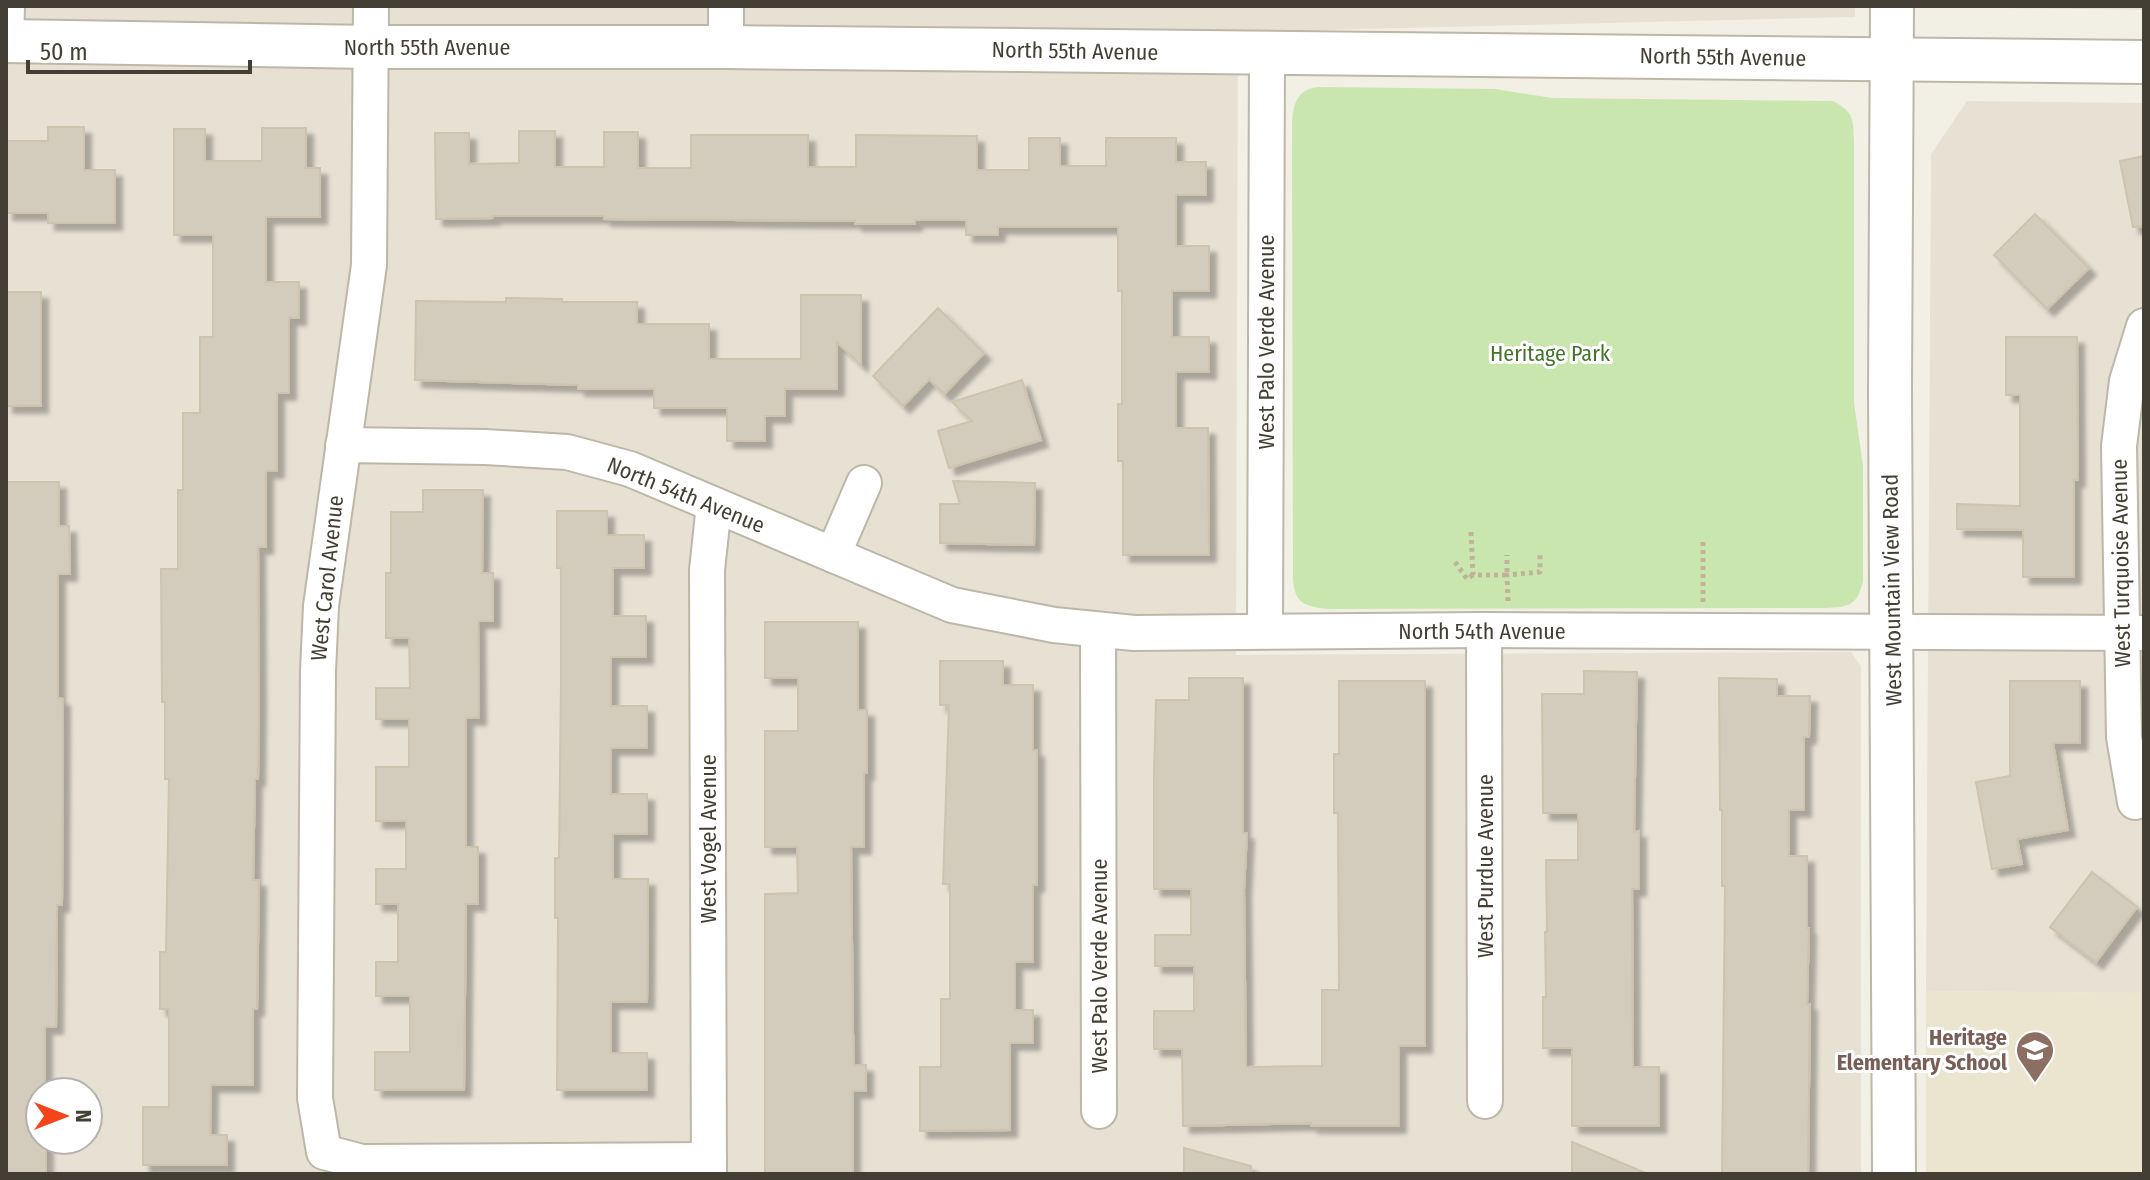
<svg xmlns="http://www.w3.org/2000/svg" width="2150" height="1180" viewBox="0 0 2150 1180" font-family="'Fira Sans Condensed',sans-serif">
	<defs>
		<filter id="shadow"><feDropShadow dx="7" dy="7" stdDeviation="2" flood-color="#0004"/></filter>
	</defs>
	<rect width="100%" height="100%" fill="#f2efe5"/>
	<g fill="#e6e1d3" fill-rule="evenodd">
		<path d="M6,6H1855V17L1238,32L1236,655L1851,652L1861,666V1174H6ZM40,1092H88V1140H40Z"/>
		<path d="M1939,6H2144V10L1939,7Z"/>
		<path d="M1967,101L2144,103V993L1926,991L1931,154Z"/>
	</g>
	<path fill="#ebe4cf" d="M1926,991L2144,993V1174H1926Z"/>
	<path fill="#cae6af" d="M1318,87L1495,89L1552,98L1833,101C1854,112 1853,119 1854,141V403L1863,466V581C1857,606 1849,607 1825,608L1327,609C1305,606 1295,604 1293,580L1292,147C1293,123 1287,90 1318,87Z"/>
	<g fill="#d3cbbb" stroke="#cec3ae" stroke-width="2" filter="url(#shadow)">
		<path d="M48,127H84V170H115V223H48V213H6V141H48Z"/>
		<path d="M262,128H306V168H320V217H266V282H299V318H289V393H277V471H266V547H258L259,701L258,779H255L253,880H259L257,1009H253V1085H211L210,1135H227V1165H143V1107H169V1009H160V952H166L169,779H165V702H162L161,569H178V490H183V413H200V337H213V235H174V129H205V161H262Z"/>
		<path d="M519,131H555V167H604V132H638V168H691V135H808V167H856V135L977,136V170H1029V138H1060V166H1106V138H1176V162H1206V195H1176V246H1209V291H1172V337H1209V372H1176V428H1208L1209,555H1123V461H1118V404H1122V291H1118V227H998V235H966V220H915V224H855V221L604,219V216H493V218L436,219L435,133H469V164L519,163Z"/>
		<path d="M2144,156V226L2133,227L2120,161Z"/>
		<path d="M2035,214L2089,268L2047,309L1994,255Z"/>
		<rect x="6" y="292" width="35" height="114"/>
		<path d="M801,295H861V365L837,342V389H785V416H765V441H727V408H654V389H578V385L415,380L416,301L506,302V298L562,299V302H637V324H709V359H801Z"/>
		<path d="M938,308L984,353L944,394L929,379L903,406L873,376Z"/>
		<path d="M2006,337H2077L2078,480H2074V577H2023V530L1957,529V504L2020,506V395H2006Z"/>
		<path d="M1022,380L1041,440L949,468L938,431L972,421L952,402Z"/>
		<path d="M953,481L1035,483L1034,545L940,543V504H960Z"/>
		<path d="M6,482H59V526H69L70,574H58V698L63,699L62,905H57L56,1027H45V1092H40V1140H46V1174H6Z"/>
		<path d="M423,490H483L482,573H493V621H478L479,718H466V847H478V904H466L464,1090H375V1052H410V996H376V962H398V904H376V869H406V821H376V767H409V719H376V688H410L409,638H386V573H391V512H423Z"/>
		<path d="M557,511H607V535H644V568H613V616H646V657H611V706H647V748H611V794H647V834H613V879H648L647,1002H611V1053H647V1090H557L558,918H555V858H559L561,685V568H557Z"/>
		<path d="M765,622H858V710H867V773H864V847H851L853,1033L854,1065H866V1091H853V1174H765V894L798,893L797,847H765V731H798V678H765Z"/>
		<path d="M940,661H1003V685H1033V750H1037V885H1033V962H1015V1010H1033V1043H1010V1130L920,1131V1067H941V999H950V884H943L949,705H940Z"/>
		<path d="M1584,671L1637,672L1634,832L1639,831V889H1632L1633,1067H1659V1126H1572V1048H1543V997H1546L1545,932H1547L1546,860H1578V813H1543L1542,694H1584Z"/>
		<path d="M1189,678H1243V833H1247L1244,890L1246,1067L1322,1066V990H1339L1338,813H1334V754H1339V681H1425V1046H1399V1126H1311V1123L1183,1126L1182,1049H1154V1011H1194V966H1155V935H1191V889H1154V776L1156,700H1189Z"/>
		<path d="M1719,678L1777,679V696H1810L1809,737H1804V810H1789V856H1807V928H1809L1807,1004H1810L1808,1174H1722L1725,886H1722V810H1720Z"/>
		<path d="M2010,681H2080V743H2053L2068,830L2017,839L2022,864L1992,869L1976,782L2010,776Z"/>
		<path d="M2092,872L2137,907L2096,962L2050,927Z"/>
		<path d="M1572,1142L1648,1174H1572Z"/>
		<path d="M1184,1148L1251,1166L1250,1174H1184Z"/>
	</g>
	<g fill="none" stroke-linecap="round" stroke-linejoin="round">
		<g stroke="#bdb7a8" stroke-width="38">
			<g id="minor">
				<path d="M371,6L369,265L321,606L318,671L315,1098L324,1152L362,1162L709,1160"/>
				<path d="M726,6V47"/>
				<path d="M6,41L7,6"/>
				<path d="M343,445L485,447L567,452L630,469L952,605L1054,625L1134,633L1484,630L2144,633"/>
				<path d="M833,555L864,483"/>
				<path d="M1098,630L1099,1111"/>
				<path d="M1484,630L1485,1101"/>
				<path d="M1265,631L1267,53"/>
				<path d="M2135,802L2124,737L2119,446L2127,381L2144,326"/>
				<path d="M709,1174L707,570L714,505"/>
			</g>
		</g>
		<g stroke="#bdb7a8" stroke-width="46">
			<g id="tertiary">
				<path d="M1892,6L1890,391L1894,1174"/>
				<path d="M6,41L371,47H726L2144,62"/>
			</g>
		</g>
		<g stroke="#bfb39a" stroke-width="5" stroke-dasharray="4 4" stroke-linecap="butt">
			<path d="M1471,532L1473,575H1507V555"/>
			<path d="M1455,562L1467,579L1473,575"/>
			<path d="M1508,601L1507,575L1540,572V554"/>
			<path d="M1703,602V539"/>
		</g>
		<use href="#minor" stroke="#fff" stroke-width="34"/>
		<use href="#tertiary" stroke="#fff" stroke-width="42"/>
	</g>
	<defs>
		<g id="school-pin" transform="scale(2)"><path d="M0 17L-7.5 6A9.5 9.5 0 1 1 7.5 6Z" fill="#8d6e63" stroke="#fff"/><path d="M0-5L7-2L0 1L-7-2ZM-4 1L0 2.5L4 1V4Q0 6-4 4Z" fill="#fff"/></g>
	</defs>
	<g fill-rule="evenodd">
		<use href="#school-pin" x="2035" y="1050"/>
	</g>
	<g text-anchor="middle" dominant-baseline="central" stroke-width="6" stroke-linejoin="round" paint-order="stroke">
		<g font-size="22" fill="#443f35" stroke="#fff">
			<text x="427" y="47">North 55th Avenue</text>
			<text transform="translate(1075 51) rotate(1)">North 55th Avenue</text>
			<text transform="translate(1723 57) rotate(1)">North 55th Avenue</text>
			<text transform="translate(1266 342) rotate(-90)">West Palo Verde Avenue</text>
			<text transform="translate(686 495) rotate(22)">North 54th Avenue</text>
			<text transform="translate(2121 563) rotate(-91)">West Turquoise Avenue</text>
			<text transform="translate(327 578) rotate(-84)">West Carol Avenue</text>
			<text transform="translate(1892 590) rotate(-91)">West Mountain View Road</text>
			<text x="1482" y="631">North 54th Avenue</text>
			<text transform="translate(708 839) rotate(-90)">West Vogel Avenue</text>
			<text transform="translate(1485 866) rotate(-90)">West Purdue Avenue</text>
			<text transform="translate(1099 966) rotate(-90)">West Palo Verde Avenue</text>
		</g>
		<g font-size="22" fill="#43742a" stroke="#fff">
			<text x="1550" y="353">Heritage Park</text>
		</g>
		<g font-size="22" font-weight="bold" fill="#785e54" stroke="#fff" text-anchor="end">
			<text x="2007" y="1037">Heritage<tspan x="2007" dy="25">Elementary School</tspan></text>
		</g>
	</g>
	<rect width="2150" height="1180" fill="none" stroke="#443f35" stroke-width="16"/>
	<g transform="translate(64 1116) rotate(90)"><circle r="38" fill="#ffffff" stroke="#b4b2ae" stroke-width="2"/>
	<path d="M0-6L14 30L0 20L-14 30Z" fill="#f4451a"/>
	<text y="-12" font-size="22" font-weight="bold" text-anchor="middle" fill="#443f35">N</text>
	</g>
	<path d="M28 60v12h222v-12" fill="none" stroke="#443f35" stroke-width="4"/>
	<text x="40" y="60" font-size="24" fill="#443f35" stroke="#ffffff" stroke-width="6" paint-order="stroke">50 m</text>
</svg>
